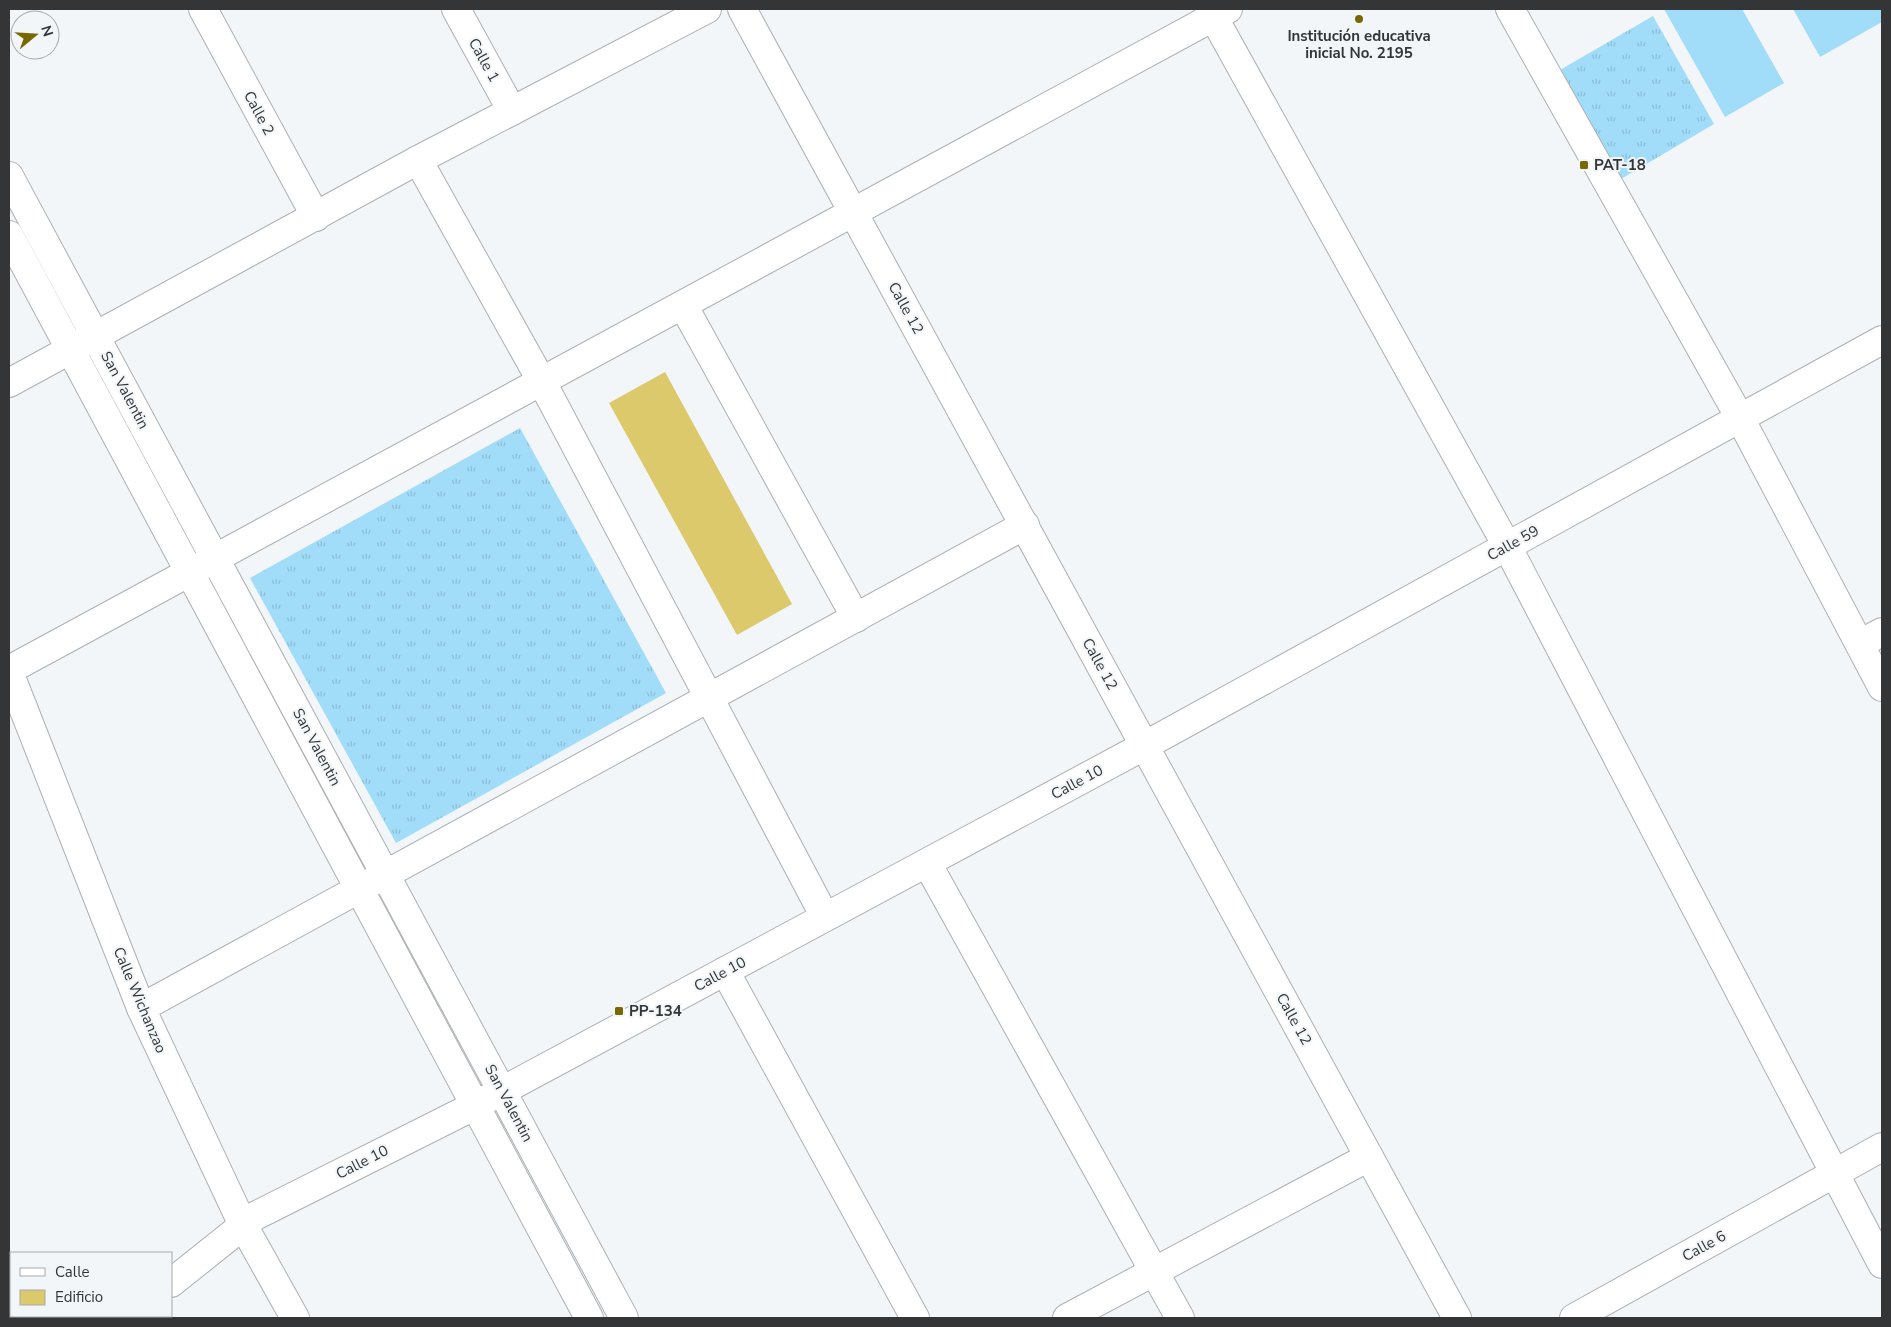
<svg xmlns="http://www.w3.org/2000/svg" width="1891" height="1327" viewBox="0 0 1891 1327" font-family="'Nunito Sans',sans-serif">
	<defs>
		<pattern id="grass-tufts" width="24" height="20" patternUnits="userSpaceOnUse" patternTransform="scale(1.25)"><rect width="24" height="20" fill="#a1dcf9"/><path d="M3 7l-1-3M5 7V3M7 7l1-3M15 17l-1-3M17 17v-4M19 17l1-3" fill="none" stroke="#8bbdd6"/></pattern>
	</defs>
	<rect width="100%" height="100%" fill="#f2f6f8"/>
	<g fill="url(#grass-tufts)">
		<path d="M1653,16L1714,124L1621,179L1560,70Z"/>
		<path d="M520,428L666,693L396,843L250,578Z"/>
	</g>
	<g fill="#a1dcf9">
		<path d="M1664,9H1742L1784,83L1725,117Z"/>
		<path d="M1793,9H1882V22L1820,57Z"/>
	</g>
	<path fill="#dbc96c" d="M665,372L792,604L737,635L609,403Z"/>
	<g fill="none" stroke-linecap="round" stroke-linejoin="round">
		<g stroke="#acb0b2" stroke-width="30">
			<g id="minor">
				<path d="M203,9L316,217"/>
				<path d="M456,9L512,111"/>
				<path d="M742,9L1457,1318"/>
				<path d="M1209,9L1507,546L1882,1264"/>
				<path d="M1510,9L1740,418L1882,687"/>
				<path d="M418,160L542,382L825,917"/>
				<path d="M683,305L856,618"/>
				<path d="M9,383L418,160L707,9"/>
				<path d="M1860,644L1882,632"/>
				<path d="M9,670L1228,9"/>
				<path d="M9,672L141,1008L243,1225L295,1318"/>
				<path d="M927,863L1180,1318"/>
				<path d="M725,971L915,1318"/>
				<path d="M141,1008L1025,525"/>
				<path d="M171,1283L255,1216L474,1106L1144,746L1882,340"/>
				<path d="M9,1312L11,1315"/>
				<path d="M128,1318L131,1316"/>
				<path d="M1067,1318L1369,1157"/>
				<path d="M1574,1318L1882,1147"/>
			</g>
		</g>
		<g stroke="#acb0b2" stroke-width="30">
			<g id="major">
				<path d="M9,176L624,1318"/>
				<path d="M9,235L589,1318"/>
			</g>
		</g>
		<use href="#minor" stroke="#fff" stroke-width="28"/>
		<use href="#major" stroke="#fff" stroke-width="28"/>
	</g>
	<g fill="#786800" stroke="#f2f6f8" stroke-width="2">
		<circle cx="1359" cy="19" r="5"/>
		<rect x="1579" y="160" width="10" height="10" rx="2.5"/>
		<rect x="614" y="1006" width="10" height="10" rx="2.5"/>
	</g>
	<g text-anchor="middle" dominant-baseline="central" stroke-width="4" stroke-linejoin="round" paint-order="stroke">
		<g font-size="15" font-weight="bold" fill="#333536" stroke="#f2f6f8" text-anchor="start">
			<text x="1359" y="36" text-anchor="middle">Institución educativa<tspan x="1359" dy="17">inicial No. 2195</tspan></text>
			<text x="1594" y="165">PAT-18</text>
			<text x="629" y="1011">PP-134</text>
		</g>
		<g font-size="15" fill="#333536" stroke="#f2f6f8">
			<text transform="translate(484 60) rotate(61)">Calle 1</text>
			<text transform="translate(259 113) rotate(62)">Calle 2</text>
			<text transform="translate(906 308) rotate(61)">Calle 12</text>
			<text transform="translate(125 390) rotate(62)">San Valentin</text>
			<text transform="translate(1513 543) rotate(-29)">Calle 59</text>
			<text transform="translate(1100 664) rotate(61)">Calle 12</text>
			<text transform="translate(317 747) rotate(62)">San Valentin</text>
			<text transform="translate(1077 782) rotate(-28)">Calle 10</text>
			<text transform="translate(720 974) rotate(-28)">Calle 10</text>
			<text transform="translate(140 1000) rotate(67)">Calle Wichanzao</text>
			<text transform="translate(1294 1019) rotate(61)">Calle 12</text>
			<text transform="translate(509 1103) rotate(62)">San Valentin</text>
			<text transform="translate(362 1162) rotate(-27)">Calle 10</text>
			<text transform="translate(1704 1246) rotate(-29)">Calle 6</text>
		</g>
	</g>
	<rect width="1891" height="1327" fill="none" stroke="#333536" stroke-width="20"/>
	<rect x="10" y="1252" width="162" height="65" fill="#f2f6f8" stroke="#a6a9aa"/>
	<rect x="20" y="1268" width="25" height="8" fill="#ffffff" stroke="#a6a9aa"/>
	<text x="55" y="1277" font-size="15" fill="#333536">Calle</text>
	<rect x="20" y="1290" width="25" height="15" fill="#dbc96c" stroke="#a6a9aa"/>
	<text x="55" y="1302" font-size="15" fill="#333536">Edificio</text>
	<g transform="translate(35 35) rotate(72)"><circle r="24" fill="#f2f6f8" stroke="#a6a9aa"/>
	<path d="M0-4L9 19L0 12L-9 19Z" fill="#786800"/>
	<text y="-8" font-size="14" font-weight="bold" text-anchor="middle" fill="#333536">N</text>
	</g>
</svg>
